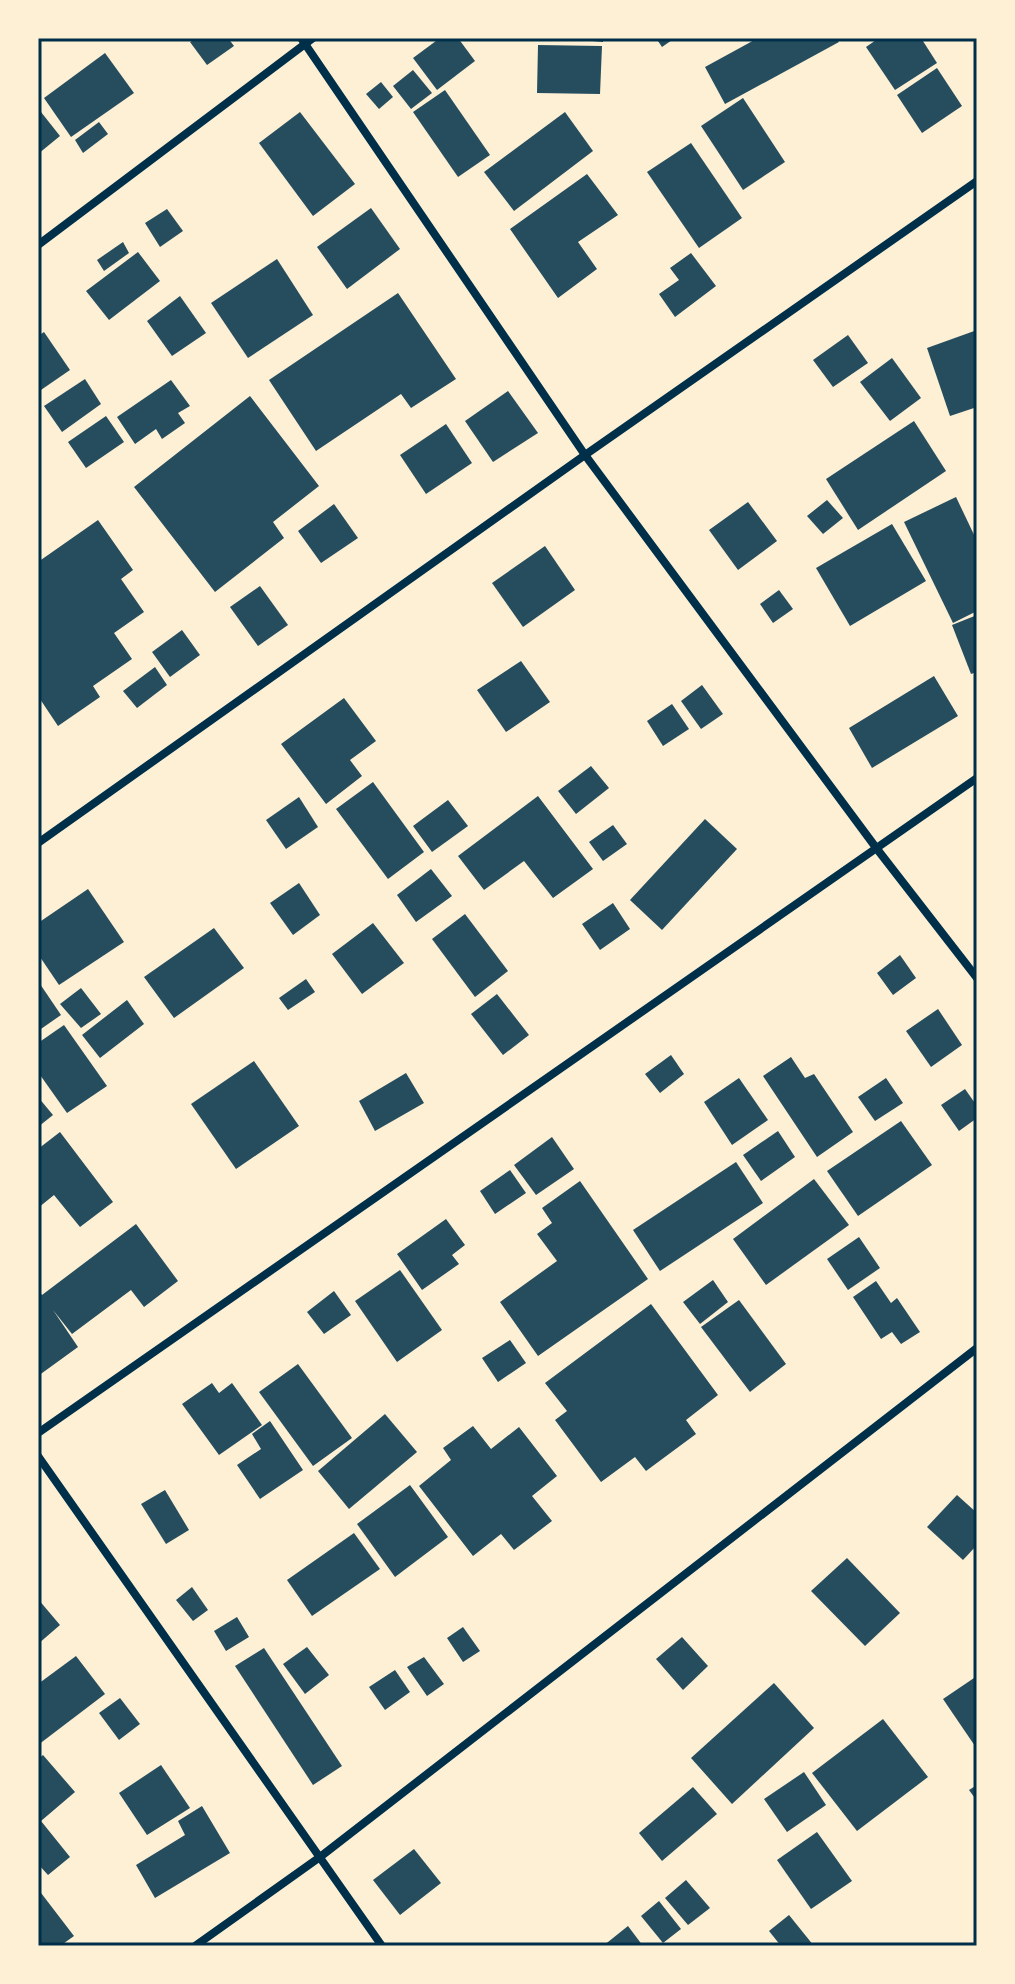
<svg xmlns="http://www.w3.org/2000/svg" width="1015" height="1984" viewBox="0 0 1015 1984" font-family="'Sofia Sans Condensed',sans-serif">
	<rect width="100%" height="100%" fill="#fdf0d5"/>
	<g fill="#264d5e">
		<path d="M197,38H228L234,46L207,65L190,42Z"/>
		<path d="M440,38H458L475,61L437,90L413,58Z"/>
		<path d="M581,38H603V42L581,40Z"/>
		<path d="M656,38H675L662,47Z"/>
		<path d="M758,38H836L839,42L725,104L705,67Z"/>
		<path d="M879,38H921L937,63L895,90L866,47Z"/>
		<path d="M538,45L602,46L600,94L537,93Z"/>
		<path d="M105,53L134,93L71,137L44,98Z"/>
		<path d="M937,68L962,106L922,133L897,95Z"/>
		<path d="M413,70L432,93L411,109L393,86Z"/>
		<path d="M381,82L393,97L379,109L366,94Z"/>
		<path d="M445,90L490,155L458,177L413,112Z"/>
		<path d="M743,98L785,162L743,190L701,126Z"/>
		<path d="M41,112L60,136L38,154V114Z"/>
		<path d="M300,112L355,184L313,216L259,143Z"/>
		<path d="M565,112L593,151L514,211L484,172Z"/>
		<path d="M99,122L108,134L83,153L75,140Z"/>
		<path d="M691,143L742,218L699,248L647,172Z"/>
		<path d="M587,174L618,215L578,242L597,269L558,298L510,229Z"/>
		<path d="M371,208L400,249L347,289L317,247Z"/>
		<path d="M167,209L183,231L160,247L145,223Z"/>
		<path d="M123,242L129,253L104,271L97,260Z"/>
		<path d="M138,252L160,281L109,320L86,291Z"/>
		<path d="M691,253L716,286L675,317L659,294L679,280L670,268Z"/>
		<path d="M277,259L313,315L248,358L211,303Z"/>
		<path d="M398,293L456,379L411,408L401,394L316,451L269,380Z"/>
		<path d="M180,296L206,333L172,356L147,321Z"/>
		<path d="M977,330V407L950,416L927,348Z"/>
		<path d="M44,332L70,370L38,392V336Z"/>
		<path d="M848,335L868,363L833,387L813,360Z"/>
		<path d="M892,358L921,398L890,421L860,382Z"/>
		<path d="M85,379L101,404L62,432L44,406Z"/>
		<path d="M171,380L190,406L178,413L185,423L162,439L156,429L135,444L117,417Z"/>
		<path d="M508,391L538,433L493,462L465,421Z"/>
		<path d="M250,396L319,486L273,522L284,538L215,592L134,487Z"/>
		<path d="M106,416L124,442L86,468L68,442Z"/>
		<path d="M914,421L946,471L858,530L826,479Z"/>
		<path d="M446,424L472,463L426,494L400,455Z"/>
		<path d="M956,497L977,541V611L953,623L904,522Z"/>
		<path d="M827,500L843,518L823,534L807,516Z"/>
		<path d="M748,502L777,541L738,570L709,530Z"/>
		<path d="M334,504L358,538L321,563L298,531Z"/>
		<path d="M98,520L133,570L121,579L144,612L114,633L132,659L93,686L100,697L58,726L38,696V562Z"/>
		<path d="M892,524L926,581L850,626L816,568Z"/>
		<path d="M545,546L575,590L523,627L492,583Z"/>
		<path d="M260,586L288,625L258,646L230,607Z"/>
		<path d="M779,590L793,609L773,623L760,604Z"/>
		<path d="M977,615V672L971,674L952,625Z"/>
		<path d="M182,630L200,655L170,677L152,652Z"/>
		<path d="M521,661L550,702L506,732L477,690Z"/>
		<path d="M155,667L167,685L137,708L123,691Z"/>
		<path d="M934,676L958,716L872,768L849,728Z"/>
		<path d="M702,685L723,714L701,729L681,701Z"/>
		<path d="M344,698L376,741L350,760L362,776L326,804L281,744Z"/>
		<path d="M672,704L689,729L663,746L647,721Z"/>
		<path d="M591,766L609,788L576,814L558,791Z"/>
		<path d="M373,782L424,852L388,879L336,809Z"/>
		<path d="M538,796L593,869L553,898L524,861L484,890L458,856Z"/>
		<path d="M299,797L318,827L286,849L266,820Z"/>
		<path d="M448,800L468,826L432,852L413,826Z"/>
		<path d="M705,819L737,849L662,930L630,900Z"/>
		<path d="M613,825L627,844L603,861L589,842Z"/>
		<path d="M431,869L452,896L416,922L397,895Z"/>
		<path d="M299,883L320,915L293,935L270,903Z"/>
		<path d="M88,889L124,942L59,985L38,954V923Z"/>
		<path d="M613,903L630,929L600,950L582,924Z"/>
		<path d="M465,914L508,971L475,997L432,939Z"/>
		<path d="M373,923L404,963L362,994L332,954Z"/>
		<path d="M214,928L244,968L174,1018L144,977Z"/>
		<path d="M900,955L916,978L893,995L877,973Z"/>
		<path d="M306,979L315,992L288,1010L279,998Z"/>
		<path d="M38,981L61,1015L38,1031Z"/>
		<path d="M81,988L101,1014L81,1028L60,1004Z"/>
		<path d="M497,994L529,1035L503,1055L471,1014Z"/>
		<path d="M127,1000L144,1024L100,1058L82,1035Z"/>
		<path d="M938,1009L962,1045L931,1067L906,1031Z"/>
		<path d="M64,1025L107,1086L67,1113L38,1072V1043Z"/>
		<path d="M671,1055L684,1074L660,1093L645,1074Z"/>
		<path d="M791,1057L805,1078L814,1074L853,1132L817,1157L763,1076Z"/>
		<path d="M254,1061L299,1126L236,1169L191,1104Z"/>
		<path d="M406,1073L424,1103L375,1131L359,1101Z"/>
		<path d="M739,1078L768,1120L732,1145L704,1102Z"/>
		<path d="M886,1078L903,1103L875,1121L858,1097Z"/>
		<path d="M965,1089L977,1106V1118L959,1131L941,1105Z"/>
		<path d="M38,1097L53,1115L38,1127Z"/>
		<path d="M901,1121L932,1165L858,1216L827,1171Z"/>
		<path d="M778,1131L795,1157L761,1181L743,1155Z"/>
		<path d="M60,1132L113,1202L80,1227L54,1195L38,1208V1149Z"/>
		<path d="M552,1137L574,1169L536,1195L514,1165Z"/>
		<path d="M736,1162L763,1203L660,1271L633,1230Z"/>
		<path d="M510,1170L526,1193L495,1214L480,1191Z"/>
		<path d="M814,1179L849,1225L766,1285L733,1239Z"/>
		<path d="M580,1181L648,1279L538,1356L500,1302L557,1261L537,1234L552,1223L542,1208Z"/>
		<path d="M446,1219L465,1245L452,1255L459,1264L422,1290L397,1254Z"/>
		<path d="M136,1224L178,1281L144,1307L131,1290L72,1334L53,1310L78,1347L38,1376V1290L42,1295Z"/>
		<path d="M859,1237L880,1268L848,1290L827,1259Z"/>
		<path d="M400,1270L442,1330L397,1362L355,1301Z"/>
		<path d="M713,1280L728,1302L700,1324L683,1302Z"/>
		<path d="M876,1281L891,1303L897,1298L920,1332L901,1344L892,1332L881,1339L853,1297Z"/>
		<path d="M334,1291L351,1315L324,1334L307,1312Z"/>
		<path d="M739,1300L786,1364L750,1392L701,1327Z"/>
		<path d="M651,1304L718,1395L686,1420L696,1434L646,1471L635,1457L601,1482L555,1420L567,1411L545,1383Z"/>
		<path d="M510,1340L526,1363L498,1382L482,1358Z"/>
		<path d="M298,1364L352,1438L313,1466L259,1392Z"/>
		<path d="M212,1383L219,1393L232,1383L262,1425L219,1455L182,1404Z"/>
		<path d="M385,1414L417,1452L349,1509L318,1471Z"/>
		<path d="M270,1421L303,1470L260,1499L237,1465L261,1449L252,1434Z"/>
		<path d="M473,1426L491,1449L519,1427L557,1476L532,1496L552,1521L514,1550L501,1534L473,1556L419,1486L451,1460L443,1448Z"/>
		<path d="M410,1485L448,1537L395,1577L357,1524Z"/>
		<path d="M165,1490L189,1530L166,1544L141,1504Z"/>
		<path d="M957,1495L977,1513V1545L963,1560L927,1527Z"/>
		<path d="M354,1533L380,1569L312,1616L287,1580Z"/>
		<path d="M847,1558L900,1613L865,1646L811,1591Z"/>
		<path d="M192,1587L208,1610L193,1621L176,1600Z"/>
		<path d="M38,1599L60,1625L38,1644Z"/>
		<path d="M237,1617L249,1637L226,1651L214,1631Z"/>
		<path d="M463,1627L480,1651L463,1662L447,1638Z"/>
		<path d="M682,1637L708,1666L683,1690L656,1659Z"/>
		<path d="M307,1647L329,1675L305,1694L283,1664Z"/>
		<path d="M264,1648L342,1766L313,1785L235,1666Z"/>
		<path d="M76,1656L105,1694L38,1745V1684Z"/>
		<path d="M424,1657L444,1684L427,1696L407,1667Z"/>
		<path d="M395,1670L410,1692L385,1710L369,1687Z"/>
		<path d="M977,1676V1749L943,1699Z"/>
		<path d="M774,1683L814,1728L732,1804L691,1758Z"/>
		<path d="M120,1698L140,1724L119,1740L99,1713Z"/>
		<path d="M883,1719L928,1777L857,1831L812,1773Z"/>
		<path d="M43,1755L75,1792L41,1821L70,1857L48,1875L38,1864V1759Z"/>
		<path d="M161,1765L190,1808L147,1835L119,1793Z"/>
		<path d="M804,1772L826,1805L787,1832L764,1799Z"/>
		<path d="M977,1785V1801L969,1790Z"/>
		<path d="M693,1787L717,1814L662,1861L639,1833Z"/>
		<path d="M202,1806L230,1853L155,1898L136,1865L185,1835L178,1821Z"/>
		<path d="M817,1832L852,1881L811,1909L777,1860Z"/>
		<path d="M414,1849L441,1883L400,1915L373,1880Z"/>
		<path d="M686,1880L710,1908L688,1925L665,1898Z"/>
		<path d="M38,1889L74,1936L60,1946H38Z"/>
		<path d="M659,1901L681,1929L663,1943L641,1916Z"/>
		<path d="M789,1915L814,1946H781L769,1931Z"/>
		<path d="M628,1926L643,1946H603Z"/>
	</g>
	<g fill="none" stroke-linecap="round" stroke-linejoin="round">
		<g stroke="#003049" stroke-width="8">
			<path d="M301,38L585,455L877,849L977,978"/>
			<path d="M38,245L313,38"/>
			<path d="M38,843L585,455L977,181"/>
			<path d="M38,1433L977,778"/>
			<path d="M38,1456L382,1946"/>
			<path d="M195,1946L320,1857L977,1348"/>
		</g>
	</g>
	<rect width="1015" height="1984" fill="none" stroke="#fdf0d5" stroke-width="80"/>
	<rect x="40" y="40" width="935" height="1904" fill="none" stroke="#003049" stroke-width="3"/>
</svg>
